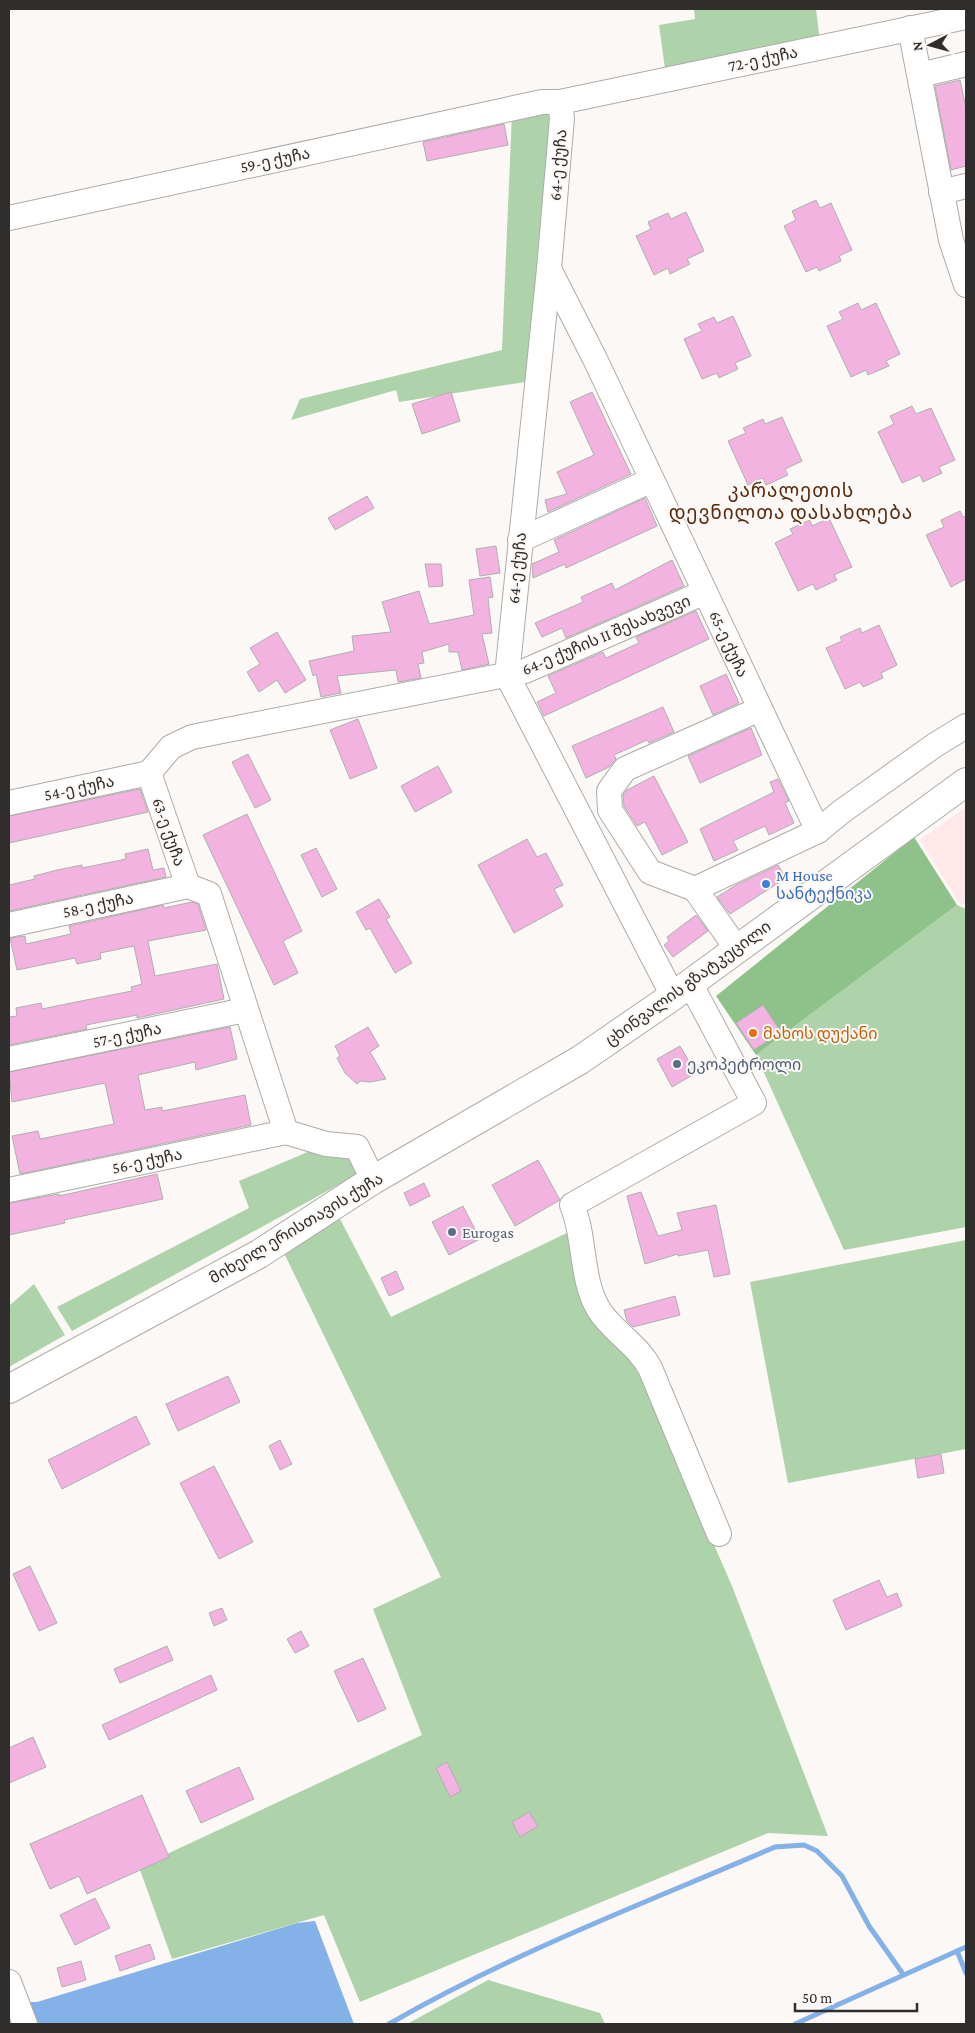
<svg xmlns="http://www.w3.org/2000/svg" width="975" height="2033" viewBox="0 0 975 2033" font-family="'Crimson Pro','Noto Sans Georgian',serif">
	<rect width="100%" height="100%" fill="#fbf8f5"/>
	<path fill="#fee8e9" d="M966,807V902L961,905L920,840Z"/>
	<g fill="#aed2aa">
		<path d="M694,9H816L820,42L666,76L659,25L695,19Z"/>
		<path d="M532,110L555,115L531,381L399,402L396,390L291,420L300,399L502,350L512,113Z"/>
		<path d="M957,905L966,909V1227L844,1250L756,1055Z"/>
		<path d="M310,1151L353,1159L360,1173L72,1331L57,1307L249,1208L239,1181Z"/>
		<path d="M340,1219L391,1317L569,1232L649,1396L732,1586L828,1836L768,1833L360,2002L324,1915L172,1959L139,1867L422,1735L373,1609L441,1577L283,1251Z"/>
		<path d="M966,1240V1449L788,1483L750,1282Z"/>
		<path d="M34,1284L65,1335L9,1367V1306Z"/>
		<path d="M488,1980L600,2013L605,2024H407Z"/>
	</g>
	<path fill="#8fc28a" d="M914,837L957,905L756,1055L716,996Z"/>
	<path fill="#84b1e8" d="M315,1921L354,2024H39L29,2002H37L297,1923Z"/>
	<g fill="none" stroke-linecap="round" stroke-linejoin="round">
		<g stroke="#84b1e8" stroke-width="5">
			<path d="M957,1951L966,1973"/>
			<path d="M389,2024C512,1953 645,1903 775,1847L804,1845L817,1851L842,1876L869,1926L903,1974"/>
			<path d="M795,2024L966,1947"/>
		</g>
	</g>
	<g fill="#f3b3e0" stroke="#b1aeb0">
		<path d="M960,80L966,108V166L951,170L935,86Z"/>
		<path d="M504,124L508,145L427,161L423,142Z"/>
		<path d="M816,200L820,208L831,203L852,250L839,256L841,261L819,271L817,267L806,272L784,226L796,220L792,211Z"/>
		<path d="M686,212L704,251L687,259L690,264L670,274L668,268L654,275L636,236L651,229L648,222L668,213L671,219Z"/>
		<path d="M858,303L861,310L876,303L900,354L886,361L889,366L868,375L866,370L851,377L827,326L843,319L839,312Z"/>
		<path d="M733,316L751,356L735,363L738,369L719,378L717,373L702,379L684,339L702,331L698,324L714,317L717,323Z"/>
		<path d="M451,392L460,421L422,434L412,404Z"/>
		<path d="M592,392L631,474L548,512L545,500L567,494L557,472L594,455L570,402Z"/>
		<path d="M912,406L916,414L931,408L955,460L939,467L942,473L923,482L920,475L902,483L878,432L894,424L890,416Z"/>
		<path d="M782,417L802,461L785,469L788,475L766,485L763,478L748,485L728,441L746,433L743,428L763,419L765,424Z"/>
		<path d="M367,496L374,508L335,530L328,518Z"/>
		<path d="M645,498L657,526L566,568L565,564L533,578L532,564L559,552L554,540Z"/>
		<path d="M960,511L963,517L966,516V579L951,587L926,535L944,527L941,520Z"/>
		<path d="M829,518L852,567L834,575L837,580L816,590L813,584L798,591L775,543L793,534L790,529L810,520L812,526Z"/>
		<path d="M496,546L500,573L480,576L476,549Z"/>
		<path d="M672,560L684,586L566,638L562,628L542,637L535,623L583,602L581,597L612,583L615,590Z"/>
		<path d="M425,564H441L443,586L429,587Z"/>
		<path d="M490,577L493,597L488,598L492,633L482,634L489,664L462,670L458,652H449V644L422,652L424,663L418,664L421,678L398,682L396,670L337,676L341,693L321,697L316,674L313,676L309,661L354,651L352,636L391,632L382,602L419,591L429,624L474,615L469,580Z"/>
		<path d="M696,611L709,639L544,716L537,702L556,693L548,676L603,652L606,658L639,643L636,637Z"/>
		<path d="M879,625L897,665L881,673L883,678L863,687L860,682L845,689L826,648L842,641L840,637L860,628L862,633Z"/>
		<path d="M277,632L306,680L285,693L277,680L259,692L247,672L260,664L250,648Z"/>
		<path d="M726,674L739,703L713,715L700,686Z"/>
		<path d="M663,707L674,732L649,743L647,740L614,755L616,759L609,767L586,778L572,746Z"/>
		<path d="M358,719L377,768L350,779L330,730Z"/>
		<path d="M751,728L762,755L700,783L688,756Z"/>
		<path d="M248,754L271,800L255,808L232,762Z"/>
		<path d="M438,766L452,792L415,812L401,786Z"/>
		<path d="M654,776L688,842L662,855L645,822L637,826L624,806L623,795L627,790Z"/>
		<path d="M778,779L789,801L785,803L794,823L769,835L765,826L733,841L738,850L714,861L700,829L774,792L770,782Z"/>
		<path d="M140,789L148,812L9,843V816Z"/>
		<path d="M247,814L302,931L283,941L298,973L274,985L203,835Z"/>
		<path d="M527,839L537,857L546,853L563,885L554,889L563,906L514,933L478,865Z"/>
		<path d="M316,848L337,889L322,897L301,855Z"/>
		<path d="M148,849L153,870L164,868L166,877L9,911V885L35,879L34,876L57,870L82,865V868L126,859L125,854Z"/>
		<path d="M778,865L786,878L730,914L717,897L736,885Z"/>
		<path d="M379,899L390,917L386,919L412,963L395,973L370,928L366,930L356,912Z"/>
		<path d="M192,902L198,904L206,930L148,941L155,976L217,964L224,999L137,1018V1015L86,1025L87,1029L9,1045V1017L17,1016L16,1008L41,1003L42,1009L81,1001L132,991L131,987L142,984L134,946L100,953L101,959L77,964L75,958L17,970L10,938L25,936L26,944L71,934L69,926L163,905L164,908Z"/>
		<path d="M696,915L708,931L673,957L664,945L669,941L667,937Z"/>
		<path d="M763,1005L781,1032L754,1050L736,1023Z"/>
		<path d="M230,1027L237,1059L196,1070L195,1062L138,1075L145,1110L162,1107V1111L245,1095L251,1125L20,1174L12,1136L38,1131L40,1139L114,1124L105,1083L12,1102L9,1072Z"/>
		<path d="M368,1027L379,1046L370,1052L386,1079L370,1082L360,1081L357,1084L345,1073L337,1058L340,1056L335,1046Z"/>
		<path d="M680,1046L696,1073L672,1087L657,1059Z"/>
		<path d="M538,1160L560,1200L515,1226L492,1185Z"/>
		<path d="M157,1174L163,1199L64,1220L65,1223L9,1235V1203L59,1194V1196Z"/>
		<path d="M424,1183L430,1196L410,1206L404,1193Z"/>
		<path d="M641,1192L658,1236L682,1230L677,1213L716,1205L730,1274L714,1277L708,1250L678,1256V1254L645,1264L627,1196Z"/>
		<path d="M463,1206L480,1239L449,1255L432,1222Z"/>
		<path d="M396,1271L404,1289L389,1296L381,1278Z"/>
		<path d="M675,1296L680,1315L633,1327L627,1321L624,1310Z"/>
		<path d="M228,1376L240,1402L178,1431L166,1404Z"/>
		<path d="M136,1416L150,1444L62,1489L48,1460Z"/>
		<path d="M280,1440L292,1464L280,1470L269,1446Z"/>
		<path d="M941,1454L944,1473L918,1478L915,1459Z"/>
		<path d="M214,1466L253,1542L219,1559L180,1483Z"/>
		<path d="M30,1566L57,1623L39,1631L13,1574Z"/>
		<path d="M879,1580L887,1597L897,1593L902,1606L846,1630L833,1600Z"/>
		<path d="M222,1608L227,1620L214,1626L209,1613Z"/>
		<path d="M301,1631L309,1646L295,1653L287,1639Z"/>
		<path d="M167,1646L173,1660L120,1683L114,1669Z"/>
		<path d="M363,1658L386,1709L358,1722L334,1671Z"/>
		<path d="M211,1675L217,1690L109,1740L102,1725Z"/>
		<path d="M33,1737L46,1767L9,1783V1748Z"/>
		<path d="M447,1762L461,1791L450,1797L436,1768Z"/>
		<path d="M239,1767L254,1799L201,1823L186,1791Z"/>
		<path d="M142,1795L169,1857L87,1894L79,1876L50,1889L30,1844Z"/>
		<path d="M529,1812L538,1826L520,1837L512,1822Z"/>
		<path d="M95,1898L110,1928L75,1945L60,1915Z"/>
		<path d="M150,1944L155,1959L120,1971L115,1956Z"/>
		<path d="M81,1961L86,1980L62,1987L57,1968Z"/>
	</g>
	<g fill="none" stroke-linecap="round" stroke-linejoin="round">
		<g stroke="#aeaba9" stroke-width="26">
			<g id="minor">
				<path d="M910,28L951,240L966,285"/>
				<path d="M920,75L966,64"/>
				<path d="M560,102L562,118L549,269L507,675L673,996"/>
				<path d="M941,192L966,186"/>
				<path d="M9,218L542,102H560L966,17"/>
				<path d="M549,269L595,359L818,831"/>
				<path d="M520,540L652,480"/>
				<path d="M149,773L171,747L192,737L525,671L705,592"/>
				<path d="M149,773L188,886"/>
				<path d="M9,803L149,773"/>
				<path d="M188,886L209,894L286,1132L326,1144L357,1147L373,1180"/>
				<path d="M695,889L818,831L841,812L935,745L966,726"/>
				<path d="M695,889L650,872L610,810L609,791L625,769L760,709"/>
				<path d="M695,889L737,949"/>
				<path d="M9,925L188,886"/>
				<path d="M690,983L754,1103L572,1205C586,1238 580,1279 599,1310C613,1332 638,1345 650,1368L719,1534"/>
				<path d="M9,1059L245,1010"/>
				<path d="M9,1190L286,1132"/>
				<path d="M9,1982L25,2024"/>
			</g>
		</g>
		<g stroke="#aeaba9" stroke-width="30">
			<path id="major" d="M9,1389L259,1254L373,1180L580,1060L673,996L966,782"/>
		</g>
		<use href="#minor" stroke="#fff" stroke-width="24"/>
		<use href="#major" stroke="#fff" stroke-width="28"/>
	</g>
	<circle fill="#3f7fe0" stroke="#fbf8f5" stroke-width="2" cx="766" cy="884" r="5"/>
	<circle fill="#e8710a" stroke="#fbf8f5" stroke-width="2" cx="753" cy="1033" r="5"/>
	<g fill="#5c6f8a" stroke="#fbf8f5" stroke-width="2">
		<circle cx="677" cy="1064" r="5"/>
		<circle cx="452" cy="1232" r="5"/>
	</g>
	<g text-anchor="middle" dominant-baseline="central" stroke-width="4" stroke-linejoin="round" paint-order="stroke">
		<g font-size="16" fill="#2f2e2d" stroke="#fbf8f5">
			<text transform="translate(763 59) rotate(-12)">72-ე ქუჩა</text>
			<text transform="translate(275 160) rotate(-12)">59-ე ქუჩა</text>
			<text transform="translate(558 165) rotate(-85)">64-ე ქუჩა</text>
			<text transform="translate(517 568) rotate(-84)">64-ე ქუჩა</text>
			<text transform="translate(606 635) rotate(-23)">64-ე ქუჩის II შესახვევი</text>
			<text transform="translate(729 644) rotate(65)">65-ე ქუჩა</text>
			<text transform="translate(79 788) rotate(-12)">54-ე ქუჩა</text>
			<text transform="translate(169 832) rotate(71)">63-ე ქუჩა</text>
			<text transform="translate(98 905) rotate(-12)">58-ე ქუჩა</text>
			<text transform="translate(688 983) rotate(-36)">ცხინვალის გზატკეცილი</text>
			<text transform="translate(127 1035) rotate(-12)">57-ე ქუჩა</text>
			<text transform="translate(147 1161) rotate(-12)">56-ე ქუჩა</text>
			<text transform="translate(296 1228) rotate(-31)">მიხეილ ერისთავის ქუჩა</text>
		</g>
		<g font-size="16" fill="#366cbe" stroke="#fbf8f5" text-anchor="start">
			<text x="776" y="875">M House<tspan x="776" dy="18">სანტექნიკა</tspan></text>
		</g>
		<g font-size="16" fill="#c56008" stroke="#fbf8f5" text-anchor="start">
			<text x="763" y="1033">მახოს დუქანი</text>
		</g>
		<g font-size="16" fill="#4e5e75" stroke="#fbf8f5" text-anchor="start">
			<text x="687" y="1064">ეკოპეტროლი</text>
			<text x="462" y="1232">Eurogas</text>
		</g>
		<g font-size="19" letter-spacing="1" fill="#58290c" stroke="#fbf8f5">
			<text x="791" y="490">კარალეთის<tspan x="791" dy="22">დევნილთა დასახლება</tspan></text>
		</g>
	</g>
	<rect width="975" height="2033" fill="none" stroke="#2f2e2d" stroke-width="20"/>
	<g transform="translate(930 45) rotate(264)" stroke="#fbf8f5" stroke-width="4" paint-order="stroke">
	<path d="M0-4L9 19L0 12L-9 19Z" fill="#2f2e2d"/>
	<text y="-8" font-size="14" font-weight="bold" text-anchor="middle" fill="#2f2e2d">N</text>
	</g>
	<path d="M795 2003v8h122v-8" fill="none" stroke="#2f2e2d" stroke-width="2.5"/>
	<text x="802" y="2003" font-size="15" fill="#2f2e2d" stroke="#fbf8f5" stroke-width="4" paint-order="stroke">50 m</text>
</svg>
